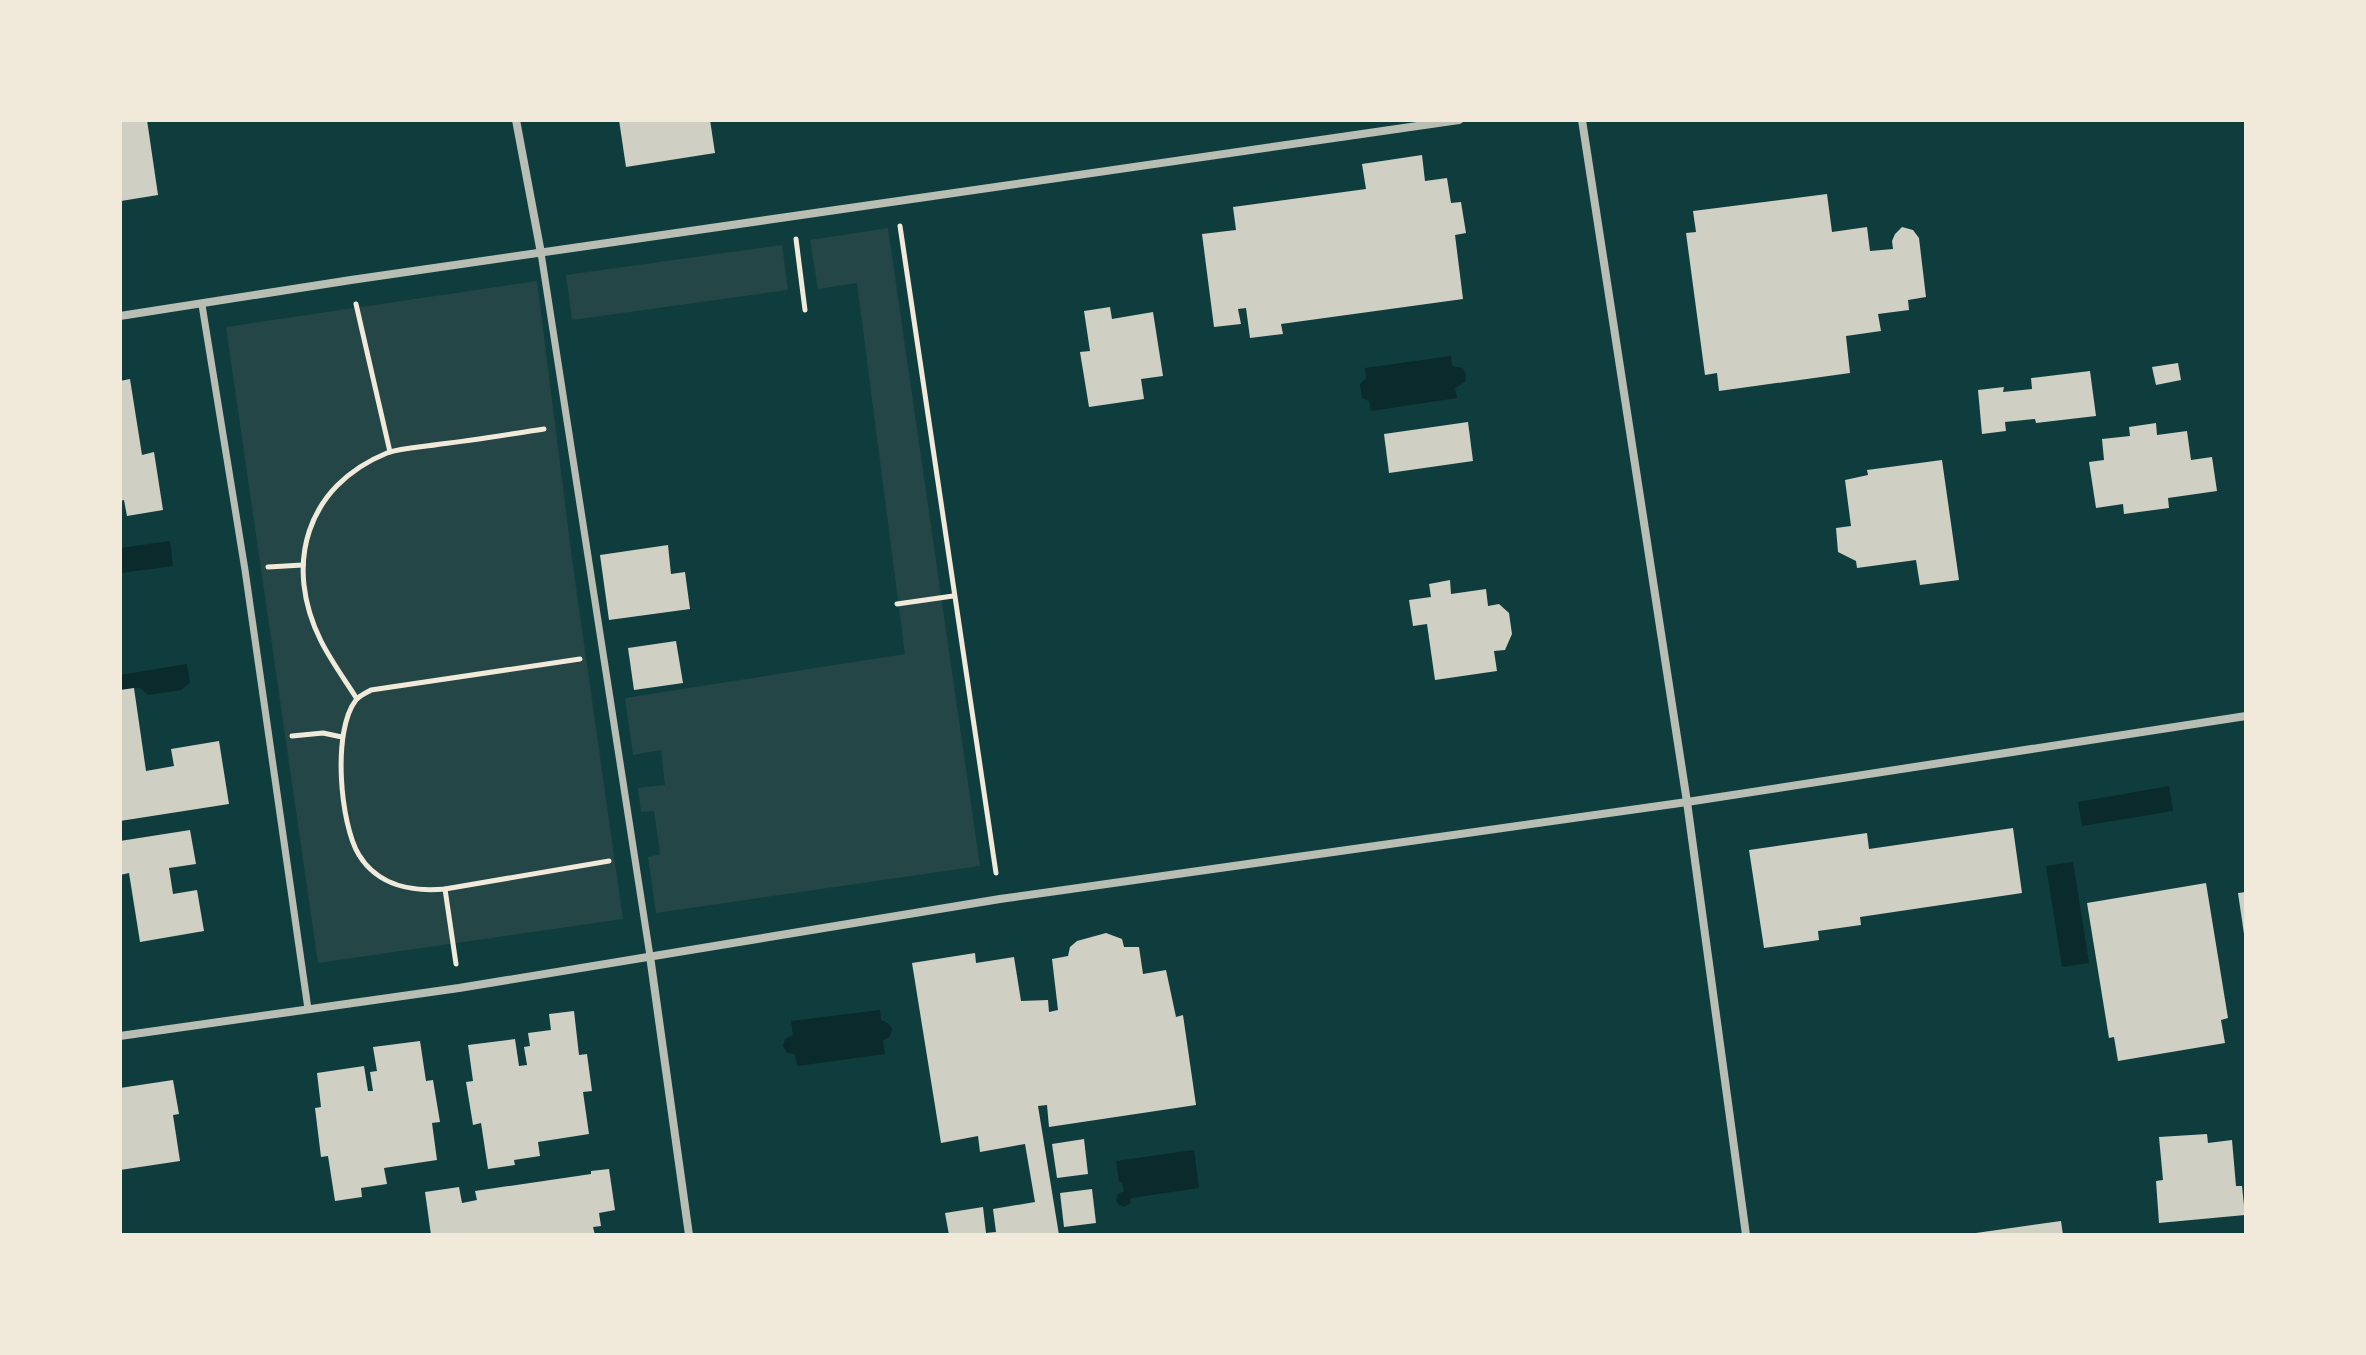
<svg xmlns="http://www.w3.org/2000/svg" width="2366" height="1355" viewBox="0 0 2366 1355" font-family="'Noto Sans',sans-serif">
	<rect width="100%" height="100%" fill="#0f3d3e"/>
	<g fill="#244646">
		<path d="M888,228L980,866L656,913L648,857L660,854L654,811L641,812L638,788L665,785L661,750L633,755L625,698L905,654L857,283L818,289L810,240Z"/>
		<path d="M782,245L788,290L572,320L566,275Z"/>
		<path d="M537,281L572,559L623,919L318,963L226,327Z"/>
	</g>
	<g fill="#0a2a2b">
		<path d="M1451,356L1452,366L1463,368L1466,375L1465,382L1455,388L1457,398L1371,411L1369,401L1362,398L1360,384L1366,378L1365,368Z"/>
		<path d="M170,541L173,566L120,573V548Z"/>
		<path d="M187,664L190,683L181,690L148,695L140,688L120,690V675Z"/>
		<path d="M2169,786L2173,811L2082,826L2078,802Z"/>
		<path d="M2073,862L2089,963L2062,967L2046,866Z"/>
		<path d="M880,1010L881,1020L888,1023L892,1029L890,1036L883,1041L885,1054L797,1066L795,1054L787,1053L783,1046L785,1039L793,1035L791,1021Z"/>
		<path d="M1194,1150L1199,1188L1131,1198L1130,1204L1124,1207L1119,1205L1116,1200L1118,1194L1124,1191L1122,1182H1119L1116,1161Z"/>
	</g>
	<g fill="#cfcfc3">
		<path d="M120,120H147L158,195L121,201Z"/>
		<path d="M619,120H710L715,153L626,167Z"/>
		<path d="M1422,155L1425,181L1447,178L1451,203L1461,202L1466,233L1455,235L1463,299L1281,324L1283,334L1250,338L1246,308L1238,309L1241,324L1214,327L1202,234L1236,230L1233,207L1366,189L1362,164Z"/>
		<path d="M1827,194L1832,232L1867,227L1870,251L1893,249L1892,241L1895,234L1902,227L1913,230L1919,238L1926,297L1908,300L1909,310L1878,314L1881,331L1846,336L1850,373L1719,391L1717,373L1705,375L1686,233L1696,232L1693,211Z"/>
		<path d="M1110,307L1112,319L1153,312L1163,376L1141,379L1144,399L1089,407L1080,352L1090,351L1084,311Z"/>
		<path d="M2178,363L2181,380L2156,385L2152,367Z"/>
		<path d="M2090,371L2096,416L2036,423L2035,419L2005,422L2006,431L1982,434L1978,390L2004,387L2003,392L2032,389L2031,378Z"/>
		<path d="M130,379L142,455L154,452L163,510L127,516L124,500L120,501V381Z"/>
		<path d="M1468,422L1473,461L1389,473L1384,434Z"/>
		<path d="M2156,423L2157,435L2187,431L2191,460L2212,457L2217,491L2168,498L2169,508L2124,514L2123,504L2096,508L2089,462L2104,460L2102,439L2130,436L2129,427Z"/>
		<path d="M1942,460L1959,580L1920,585L1916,560L1857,568L1856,561L1838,552L1836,528L1851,526L1845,480L1868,475L1867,470Z"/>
		<path d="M668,545L671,574L685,572L690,609L609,620L600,555Z"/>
		<path d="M1450,580L1451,594L1486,589L1488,606L1499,604L1509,613L1512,634L1505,650L1494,651L1497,671L1435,680L1427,624L1413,626L1409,600L1431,597L1429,584Z"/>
		<path d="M676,641L683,683L634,690L628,648Z"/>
		<path d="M134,688L146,771L174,766L171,749L219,741L229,804L120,821V690Z"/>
		<path d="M2013,828L2022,893L1860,917L1861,925L1818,931L1819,940L1764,948L1749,850L1867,833L1869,849Z"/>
		<path d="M190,830L196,864L169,868L173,894L197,890L204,931L140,942L129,873L120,875V841Z"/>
		<path d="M2206,883L2228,1018L2221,1020L2225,1043L2118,1061L2114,1037L2109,1038L2087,903Z"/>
		<path d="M2246,892V934H2244L2238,893Z"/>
		<path d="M1106,933L1122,939L1124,947H1139L1143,974L1166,970L1176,1017L1183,1015L1196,1105L1049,1127L1047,1105L1038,1106L1059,1235H949L945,1213L983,1207L986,1233L996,1232L993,1209L1035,1202L1025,1144L980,1152L978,1136L941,1143L912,963L975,953L976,963L1014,957L1021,1001L1048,1000L1049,1012L1058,1010L1052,959L1068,956L1070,947L1077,941Z"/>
		<path d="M574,1011L579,1055L587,1054L592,1091L583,1092L589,1134L538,1142L540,1156L514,1160L515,1165L488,1169L481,1123L473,1125L466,1082L473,1081L468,1045L515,1039L519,1066L527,1065L524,1047L530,1046L528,1033L551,1030L549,1014Z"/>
		<path d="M420,1041L426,1081L433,1080L440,1122L432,1123L437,1160L384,1168L387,1184L361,1188L362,1197L335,1201L328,1156L321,1157L315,1108L321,1107L317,1073L364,1066L368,1091H373L370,1072L377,1071L373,1047Z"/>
		<path d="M173,1080L179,1114L173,1115L180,1161L120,1170V1088Z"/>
		<path d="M2207,1134L2208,1143L2232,1140L2236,1186H2242L2245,1215L2159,1223L2156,1181L2163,1180L2159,1137Z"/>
		<path d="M1084,1139L1088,1174L1057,1178L1052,1144Z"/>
		<path d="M609,1169L615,1210L599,1213L601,1226L593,1227L595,1235H431L425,1192L459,1187L462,1203L477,1200L475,1191L591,1174V1171Z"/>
		<path d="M1092,1189L1096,1223L1064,1227L1060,1193Z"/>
		<path d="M2061,1221L2063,1235H1976V1233Z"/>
	</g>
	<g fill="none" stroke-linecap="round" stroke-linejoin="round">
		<g stroke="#f1e9da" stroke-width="5">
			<path d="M900,226L996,873"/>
			<path d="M796,239L805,310"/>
			<path d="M356,304L390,452"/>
			<path d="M268,567L303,565"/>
			<path d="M897,604L953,596"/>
			<path d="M580,659L371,690C366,693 359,696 356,700C332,730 340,824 359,855C378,886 413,892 445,889L609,861"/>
			<path d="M357,699C345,680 331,661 321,641C283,565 306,486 387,453C403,447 424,447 441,444C476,440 510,434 544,429"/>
			<path d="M292,736L323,733L342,737"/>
			<path d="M445,889L456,964"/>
		</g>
		<g stroke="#b8beb3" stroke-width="7">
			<path d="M541,253L650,956"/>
			<path d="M202,305L245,570L308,1009"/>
		</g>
		<g stroke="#b8beb3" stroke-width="8">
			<path d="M516,120L541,253"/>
			<path d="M1582,120L1687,802L1746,1235"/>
			<path d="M120,316L351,280L1459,120"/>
			<path d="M650,956L689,1235"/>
			<path d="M120,1036L459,988L1000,899L1687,802L2246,716"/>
		</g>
	</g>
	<rect width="2366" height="1355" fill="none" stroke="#f1e9da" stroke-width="244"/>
</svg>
